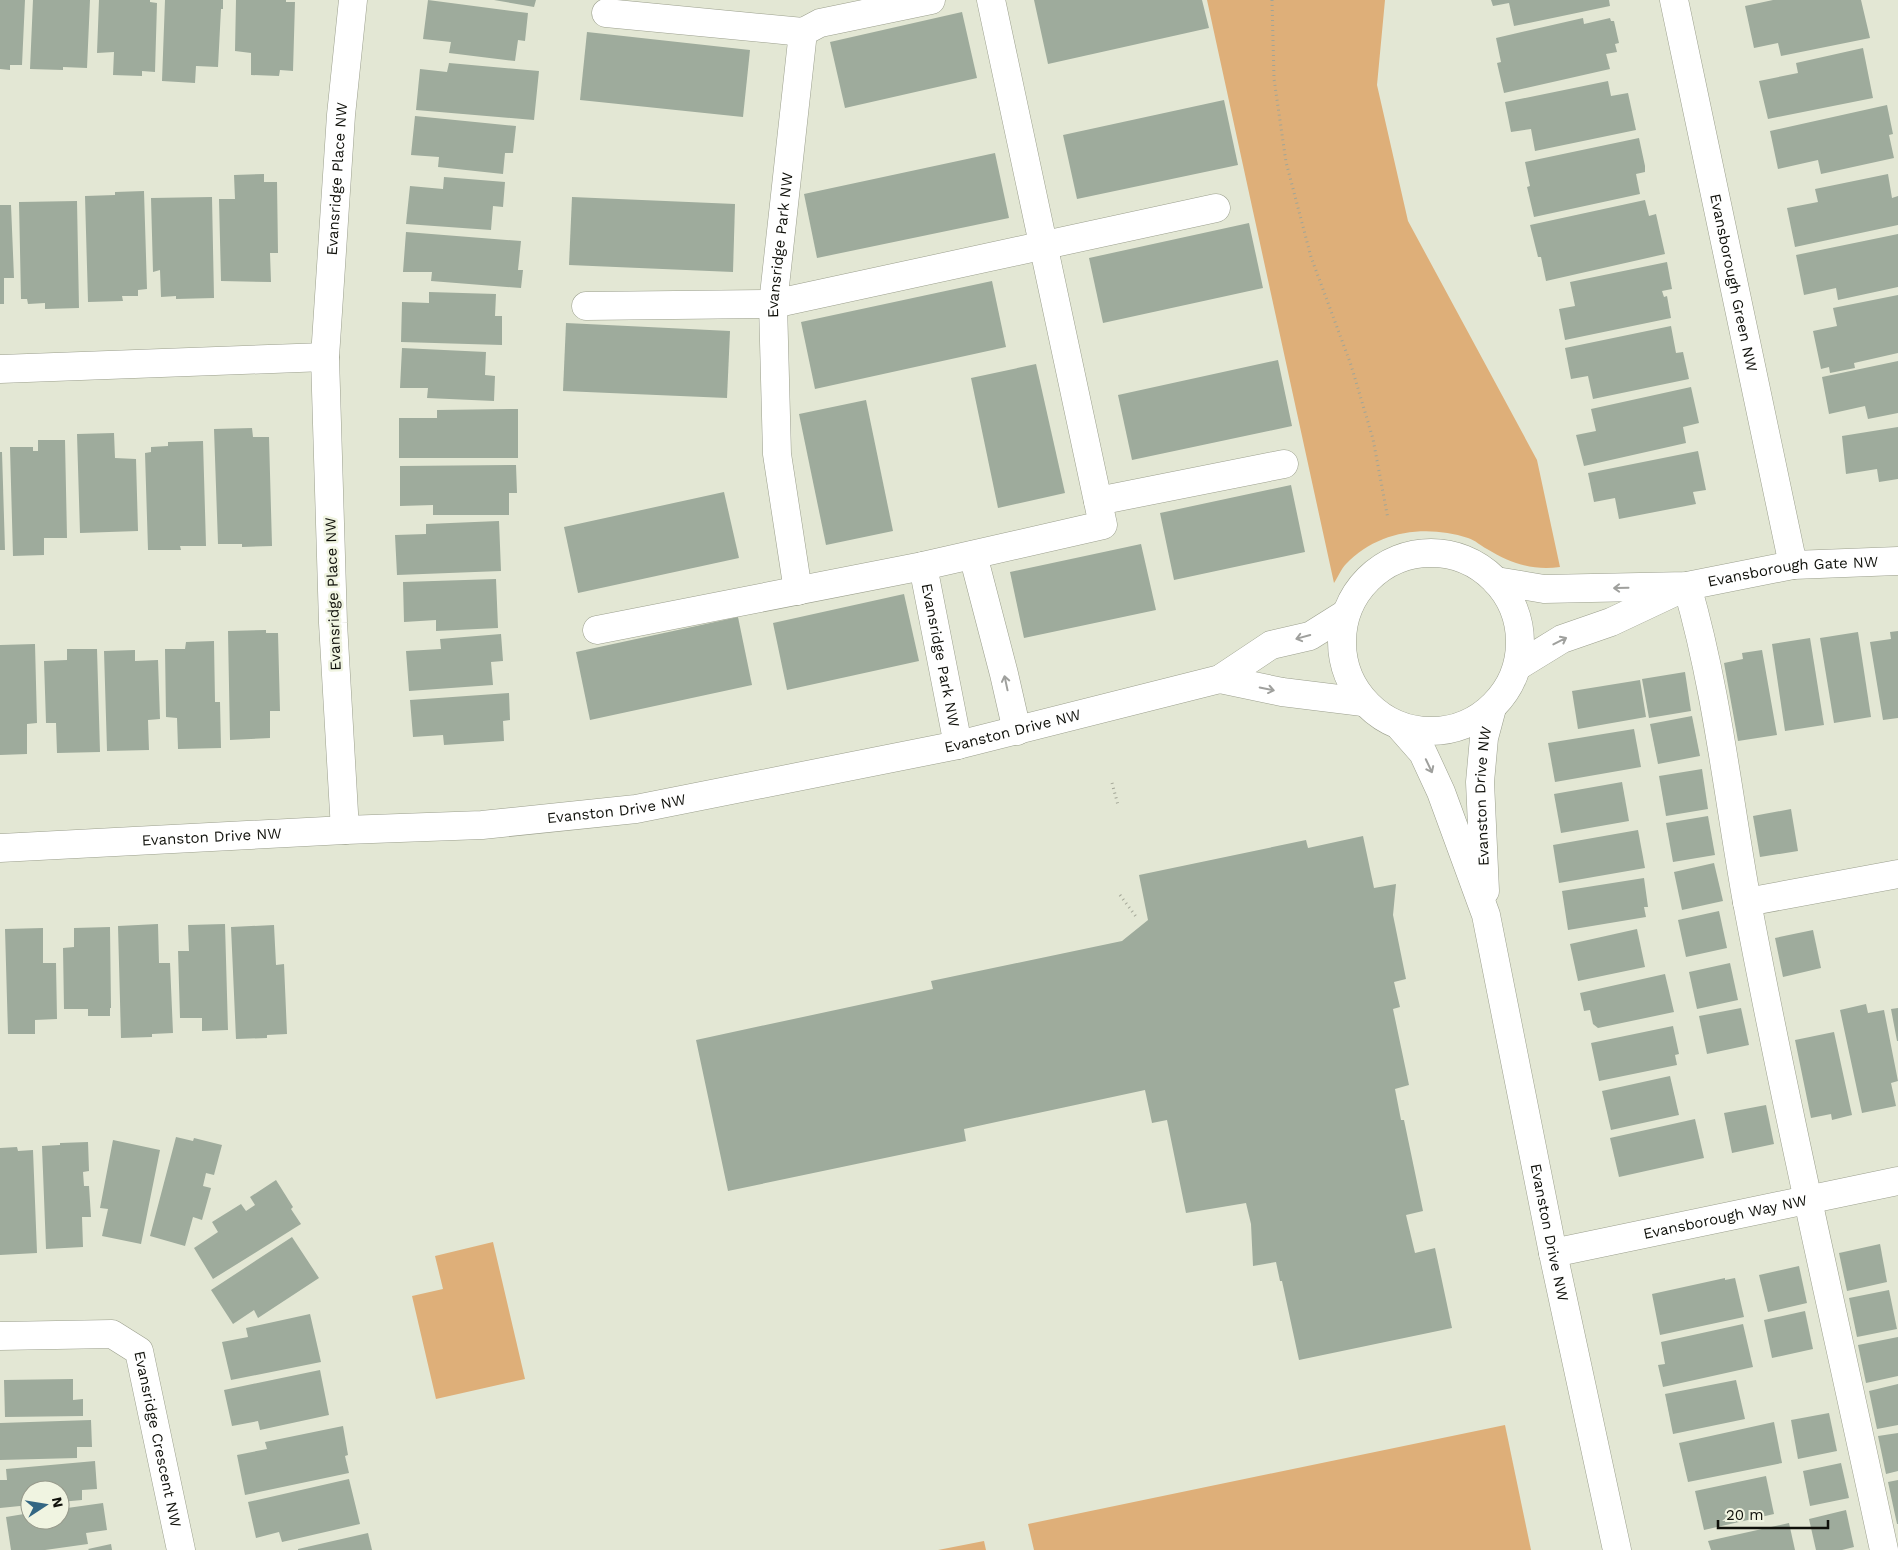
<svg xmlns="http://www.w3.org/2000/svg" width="1898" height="1550" viewBox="0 0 1898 1550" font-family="'Work Sans',sans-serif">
	<rect width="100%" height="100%" fill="#e3e7d4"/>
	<g fill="#deaf79">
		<path d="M1207,0H1385L1377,85L1408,221L1537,460L1560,567C1533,571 1510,563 1487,549C1481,546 1475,540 1468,538C1426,524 1377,531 1346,564C1341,569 1338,577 1334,583Z"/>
		<path d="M493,1242L525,1379L436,1399L412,1296L443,1289L435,1256Z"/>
		<path d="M1505,1425L1531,1550H1034L1028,1524Z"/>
		<path d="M984,1541L986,1550H938Z"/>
	</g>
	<g fill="#9eab9c">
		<path d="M0,0H25L22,65H10V70L0,69Z"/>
		<path d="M33,0H90L87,68L63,67V70L30,69Z"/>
		<path d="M99,0H150V2L157,3L155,72L142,71V76L113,75L114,52L97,53Z"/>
		<path d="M165,0H223V9H221L218,67L196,66L195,83L162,81Z"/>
		<path d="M236,0H286V2H295L293,71L280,70L279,76L251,75V53L235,51Z"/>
		<path d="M428,0L528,13L525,41L518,40L515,61L449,53L451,42L423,39Z"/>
		<path d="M494,0H536L534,7Z"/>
		<path d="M1034,0H1202L1209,28L1048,64Z"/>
		<path d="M1491,0H1609L1610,6L1514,26L1509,3L1493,6Z"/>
		<path d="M1773,0H1861L1870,38L1781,56L1778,43L1754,48L1745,6Z"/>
		<path d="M962,12L977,78L845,108L830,42Z"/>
		<path d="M1583,18L1584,24L1610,18L1611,21H1614L1619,43L1615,44L1617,52L1606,54L1610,69L1504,93L1497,63L1501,62L1496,38Z"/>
		<path d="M587,32L750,50L743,117L580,100Z"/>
		<path d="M1863,48L1873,98L1768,119L1759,81L1798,73L1796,63Z"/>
		<path d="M449,63L539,71L534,120L416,110L420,69L447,72Z"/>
		<path d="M1608,81L1611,96L1628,93L1636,130L1535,151L1531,129L1511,132L1505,102Z"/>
		<path d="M1224,100L1238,165L1077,199L1063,135Z"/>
		<path d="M1887,105L1893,134L1889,135L1894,158L1821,174L1818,160L1778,169L1770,131Z"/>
		<path d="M415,116L516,126L513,153H505L503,174L438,167L439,157L411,155Z"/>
		<path d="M1639,138L1645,166V172L1636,174L1640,194L1534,217L1527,187L1530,186L1525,162Z"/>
		<path d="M995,153L1009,218L817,258L804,194Z"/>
		<path d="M264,174V182H277L278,253H270L271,282L221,281L219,199H235L234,175Z"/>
		<path d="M1888,174L1892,198L1898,196V225L1795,247L1787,208L1818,202L1815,189Z"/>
		<path d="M444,177L505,182L503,207L493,206L491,230L406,224L410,186L443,189Z"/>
		<path d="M144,191L147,289L138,290V296H122L123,301L88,302L85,196L115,195V192Z"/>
		<path d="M212,197L214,298L176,299V296L161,297L160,270L153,272L151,198Z"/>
		<path d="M572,197L735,204L733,272L569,265Z"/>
		<path d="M1645,200L1649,216L1656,214L1665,254L1546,281L1541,257H1538L1530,225Z"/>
		<path d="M77,201L79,308L45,309V303L28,304L27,299H21L19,202Z"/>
		<path d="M0,205H11L14,278H4V304H0Z"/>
		<path d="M1249,223L1263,288L1103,323L1089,258Z"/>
		<path d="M406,232L521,241L518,270H523L521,288L431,281L432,272H403Z"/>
		<path d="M1898,234V287L1838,300L1836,288L1804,295L1796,255Z"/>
		<path d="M1667,262L1672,289L1662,291L1664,297L1667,296L1671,318L1565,340L1559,309L1575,306L1570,282Z"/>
		<path d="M992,281L1006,347L815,389L801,322Z"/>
		<path d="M429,292L496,294L495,316H502V345L401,342L402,302L429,303Z"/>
		<path d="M1898,295V353L1854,363L1855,368L1830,373L1829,367L1821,369L1813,331L1837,326L1833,308Z"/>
		<path d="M566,323L730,331L727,398L563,391Z"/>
		<path d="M1671,326L1676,353L1683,352L1689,379L1593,399L1588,376L1571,379L1565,348Z"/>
		<path d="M402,348L486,352L485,375L495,376L494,401L427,398L428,388H400Z"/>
		<path d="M1278,360L1292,426L1132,460L1118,395Z"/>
		<path d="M1898,361V413L1868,419L1865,406L1829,414L1822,377Z"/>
		<path d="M1036,364L1065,493L998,508L971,378Z"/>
		<path d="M1691,387L1699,423L1683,427L1686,443L1584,466L1576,435L1596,431L1591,409Z"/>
		<path d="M866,400L893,531L826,545L799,414Z"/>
		<path d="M518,409V458H399V418H437V410Z"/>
		<path d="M1898,427V479L1879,482L1877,469L1846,474L1842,436Z"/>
		<path d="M252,428L253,437H269L272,546L242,547V544H218L214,429Z"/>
		<path d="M114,433L115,458L136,459L138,531L80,533L77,434Z"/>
		<path d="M38,440H65L67,538H44V555L13,556L10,447H33V451H38Z"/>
		<path d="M203,441L206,546H180L181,550H148L145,453L151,452V447L168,446V442Z"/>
		<path d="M1698,451L1706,490L1693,492L1696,504L1619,519L1615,498L1594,502L1588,473Z"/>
		<path d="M0,452H2L5,550H0Z"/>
		<path d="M516,465L517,493H509V515H433V505L400,506V466Z"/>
		<path d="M1291,485L1305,552L1174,580L1160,513Z"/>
		<path d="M724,492L739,558L578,593L564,527Z"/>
		<path d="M499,521L501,571L397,575L395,535L426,534V524Z"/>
		<path d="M1141,544L1156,610L1024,638L1010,572Z"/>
		<path d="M496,579L498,628L436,631V620L404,622L403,582Z"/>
		<path d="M904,594L919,661L787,690L773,623Z"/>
		<path d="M738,617L752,685L590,720L576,652Z"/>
		<path d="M266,630V633H278L280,711H270V738L230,740L228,631Z"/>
		<path d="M1898,631V718L1883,720L1870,642L1891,639L1890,632Z"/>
		<path d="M1858,632L1871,717L1834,723L1820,638Z"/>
		<path d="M501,634L503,661L491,662L493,685L409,691L406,651L441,649L440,639Z"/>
		<path d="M1810,638L1824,725L1785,731L1772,644Z"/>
		<path d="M214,641L215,702H220L221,748L178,749L177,718L166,717L165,649H185L186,642Z"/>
		<path d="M35,644L37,723L27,724V754L0,755V645Z"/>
		<path d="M67,649H97L100,752L57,753L56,723H46L44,661L67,660Z"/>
		<path d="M135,650V661L158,660L160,719L148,720L149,750L107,751L104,651Z"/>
		<path d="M1762,650L1777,735L1738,741L1724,663L1743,659L1742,653Z"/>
		<path d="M1685,672L1691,711L1649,718L1642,679Z"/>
		<path d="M1640,680L1646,717L1578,729L1572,691Z"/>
		<path d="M509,693L510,720L503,721L504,741L444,745L443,735L413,737L410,700Z"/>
		<path d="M1692,716L1700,756L1658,764L1650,724Z"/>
		<path d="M1634,729L1641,767L1555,782L1548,743Z"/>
		<path d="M1702,769L1708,809L1666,816L1659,776Z"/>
		<path d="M1622,782L1629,821L1561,833L1554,794Z"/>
		<path d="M1791,809L1798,851L1760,857L1753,816Z"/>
		<path d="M1708,816L1715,855L1673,862L1666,823Z"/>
		<path d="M1638,830L1645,868L1559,883L1553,845Z"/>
		<path d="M1363,836L1374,888L1396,884L1393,915L1406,979L1394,982L1400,1007L1393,1009L1409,1085L1395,1089L1401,1120H1404L1423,1211L1406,1215L1415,1253L1435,1248L1452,1328L1299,1360L1282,1281H1280L1276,1262L1253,1266L1251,1224L1246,1203L1186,1213L1167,1120L1152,1123L1145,1090L964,1129L966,1141L728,1191L696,1040L933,989L931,981L1122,941L1148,920L1139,875L1306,840L1308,848Z"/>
		<path d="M1714,863L1723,901L1682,910L1674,872Z"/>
		<path d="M1644,878L1648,907H1644L1646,917L1568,930L1562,891Z"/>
		<path d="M1719,911L1727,948L1686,957L1678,920Z"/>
		<path d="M158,924L159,963H170L173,1033L152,1034V1037L121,1038L118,926Z"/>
		<path d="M225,924L228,1030L202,1031V1018H180L178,951H189L188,925Z"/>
		<path d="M274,925L276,965L284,964L287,1034L267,1035V1038L236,1039L231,927Z"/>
		<path d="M110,927L111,1008H110V1016H88V1009H64L63,948L74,947V928Z"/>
		<path d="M43,928V963H56L57,1019L35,1020V1034H8L5,929Z"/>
		<path d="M1637,929L1645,967L1578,981L1570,944Z"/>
		<path d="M1813,930L1821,968L1783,977L1775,938Z"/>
		<path d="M1730,963L1738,1000L1697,1009L1689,972Z"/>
		<path d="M1665,974L1674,1012L1598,1028L1593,1024L1590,1010L1584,1011L1580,993Z"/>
		<path d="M1866,1004L1868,1013L1884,1010L1898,1081L1891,1083L1896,1106L1862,1113L1840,1010Z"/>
		<path d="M1741,1008L1749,1045L1707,1054L1699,1016Z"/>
		<path d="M1898,1008V1041H1897L1891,1009Z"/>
		<path d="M1673,1026L1679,1054L1675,1055L1677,1065L1599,1081L1591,1043Z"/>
		<path d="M1834,1032L1852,1115L1832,1120L1831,1114L1811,1118L1795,1040Z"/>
		<path d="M1670,1076L1679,1115L1611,1130L1602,1091Z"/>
		<path d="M1766,1105L1774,1144L1732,1153L1724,1113Z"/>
		<path d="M1695,1119L1704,1158L1619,1177L1610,1138Z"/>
		<path d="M176,1137L193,1141L194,1138L222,1145L214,1175L206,1173L203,1186L211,1188L202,1220L193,1217L185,1246L150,1236Z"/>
		<path d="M113,1140L160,1150L141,1244L102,1236L108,1209L100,1208Z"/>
		<path d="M88,1142L89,1171L83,1172L84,1186H89L91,1217H82L83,1247L46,1249L42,1146L60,1145V1143Z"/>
		<path d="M17,1147L18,1151L33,1150L37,1253L0,1255V1148Z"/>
		<path d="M276,1180L293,1207L291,1209L301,1224L213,1279L194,1248L218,1232L212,1222L241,1204L246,1211L255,1205L250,1197Z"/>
		<path d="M292,1237L319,1278L258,1318L254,1310L233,1324L211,1290Z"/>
		<path d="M1880,1244L1887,1282L1847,1291L1839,1253Z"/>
		<path d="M1799,1266L1807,1303L1768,1312L1759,1275Z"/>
		<path d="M1725,1278V1280L1735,1278L1744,1317L1660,1335L1652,1294Z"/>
		<path d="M1889,1290L1897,1329L1857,1337L1849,1298Z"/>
		<path d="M1805,1311L1813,1349L1772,1358L1764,1320Z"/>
		<path d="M310,1314L321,1362L231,1380L222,1342L248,1337L246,1328Z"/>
		<path d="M1743,1324L1753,1367L1663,1387L1658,1365L1665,1364L1661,1342Z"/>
		<path d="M1898,1337V1376L1866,1383L1858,1345Z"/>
		<path d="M320,1370L329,1415L260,1430L258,1421L232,1426L224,1390Z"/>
		<path d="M73,1379V1400L83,1399V1416L5,1417L4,1380Z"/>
		<path d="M1736,1380L1745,1419L1673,1434L1665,1394Z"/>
		<path d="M1898,1384V1425L1877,1429L1869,1391Z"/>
		<path d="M1829,1413L1837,1451L1798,1459L1791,1420Z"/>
		<path d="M91,1420L92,1447H77V1458L0,1460V1423Z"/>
		<path d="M1774,1422L1782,1463L1688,1482L1679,1443Z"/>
		<path d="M343,1426L348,1455L345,1456L349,1473L245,1495L237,1455L267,1449L265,1442Z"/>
		<path d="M1898,1433V1471L1886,1474L1878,1436Z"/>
		<path d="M95,1461L97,1489L82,1490V1500L60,1502V1490H30V1505L0,1508V1480H7L6,1469Z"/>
		<path d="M1841,1463L1849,1498L1810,1506L1803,1471Z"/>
		<path d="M1766,1476L1774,1514L1704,1530L1695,1491Z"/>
		<path d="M349,1479L360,1524L282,1542L279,1532L256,1538L248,1502Z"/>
		<path d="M1898,1480V1524H1897L1888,1482Z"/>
		<path d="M103,1503L107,1530L86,1533L88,1544L45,1550H11L6,1517L30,1513V1520H60V1509Z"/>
		<path d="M1846,1510L1854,1547L1842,1550H1816L1809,1519Z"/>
		<path d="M1789,1523L1795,1550H1711L1708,1541Z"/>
		<path d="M368,1533L372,1550H298V1549Z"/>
		<path d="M111,1544L112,1550H89L88,1549Z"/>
	</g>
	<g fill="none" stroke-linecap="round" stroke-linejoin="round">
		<g stroke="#9b9f8d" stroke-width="29">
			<g id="minor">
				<path id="s1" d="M1674,0L1793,565"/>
				<path d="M606,13L803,32"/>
				<path d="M586,306L773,304L1216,208"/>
				<path d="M0,369L325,357"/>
				<path d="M1098,501L1284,464"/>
				<circle cx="1431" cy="642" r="89"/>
				<path d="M973,555L1004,674L1017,731"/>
				<path id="s2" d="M923,566L958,745"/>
				<path id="s3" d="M1496,581L1544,589L1687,586L1793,565L1898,561"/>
				<path d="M1687,586C1717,689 1728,797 1747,902C1788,1119 1838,1334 1884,1550"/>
				<path id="s4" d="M798,591L777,454L773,304L803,32L820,23L931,0"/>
				<path d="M597,630L923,566L1103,525L991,0"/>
				<path d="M1518,666L1562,639L1611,622L1679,590"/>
				<path d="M1220,679L1282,692L1363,702"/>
				<path id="s5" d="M1401,728L1423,753L1441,792L1486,915L1553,1253L1617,1550"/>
				<path id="s6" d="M345,830L333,623L325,357L341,115L353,0"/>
				<path id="s7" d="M0,848L345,830L482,825L636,809L958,745L1220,679L1271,645L1310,636L1345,614"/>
				<path id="s8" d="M1485,891L1480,782L1484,738L1492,708"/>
				<path d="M1747,902L1898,874"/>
				<path id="s9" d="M1553,1253L1898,1181"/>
				<path id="s10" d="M0,1336L112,1334L139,1351L181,1550"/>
			</g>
		</g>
		<g stroke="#a2a596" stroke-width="3" stroke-dasharray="1 4" stroke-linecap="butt">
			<path d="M1272,0L1274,79L1286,162L1311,257L1351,365L1373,439L1388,519"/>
			<path d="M1112,783L1118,805"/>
			<path d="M1120,895L1137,918"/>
		</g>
		<use href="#minor" stroke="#fff" stroke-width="28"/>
	</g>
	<defs><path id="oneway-shaft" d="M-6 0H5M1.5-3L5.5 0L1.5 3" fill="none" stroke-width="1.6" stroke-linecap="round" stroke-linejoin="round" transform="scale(1.25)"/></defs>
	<g stroke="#9fa09d">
		<use href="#oneway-shaft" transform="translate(1621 588) rotate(179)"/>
		<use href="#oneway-shaft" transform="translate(1303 637) rotate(165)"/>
		<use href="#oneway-shaft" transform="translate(1560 641) rotate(-27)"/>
		<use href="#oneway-shaft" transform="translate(1006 683) rotate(-102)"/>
		<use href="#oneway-shaft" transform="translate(1267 689) rotate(12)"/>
		<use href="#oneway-shaft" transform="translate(1429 766) rotate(65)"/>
	</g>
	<g text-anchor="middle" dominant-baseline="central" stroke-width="5" stroke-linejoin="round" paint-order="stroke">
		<g font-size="15" fill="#10110b" stroke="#f0f4e1">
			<text stroke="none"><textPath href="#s6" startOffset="652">Evansridge Place NW</textPath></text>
			<text stroke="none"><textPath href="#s4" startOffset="348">Evansridge Park NW</textPath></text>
			<text stroke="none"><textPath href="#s1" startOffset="289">Evansborough Green NW</textPath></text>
			<text stroke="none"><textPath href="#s3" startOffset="299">Evansborough Gate NW</textPath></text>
			<text transform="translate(333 594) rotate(-92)">Evansridge Place NW</text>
			<text stroke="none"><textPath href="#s2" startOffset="91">Evansridge Park NW</textPath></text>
			<text stroke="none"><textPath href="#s7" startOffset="1022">Evanston Drive NW</textPath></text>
			<text stroke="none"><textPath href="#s8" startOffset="95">Evanston Drive NW</textPath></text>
			<text stroke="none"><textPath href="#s7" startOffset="618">Evanston Drive NW</textPath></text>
			<text stroke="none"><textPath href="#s7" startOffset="212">Evanston Drive NW</textPath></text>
			<text stroke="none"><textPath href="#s9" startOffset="176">Evansborough Way NW</textPath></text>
			<text stroke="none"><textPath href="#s5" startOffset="531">Evanston Drive NW</textPath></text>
			<text stroke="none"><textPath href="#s10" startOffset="234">Evansridge Crescent NW</textPath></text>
		</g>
	</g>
	<g transform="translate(45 1505) rotate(78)"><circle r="24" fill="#f0f4e1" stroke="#96998b"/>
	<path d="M0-4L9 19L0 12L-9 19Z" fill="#336683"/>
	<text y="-8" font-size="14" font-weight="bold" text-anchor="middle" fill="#10110b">N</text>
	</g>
	<path d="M1718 1520v8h110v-8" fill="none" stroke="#10110b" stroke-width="2.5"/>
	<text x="1726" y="1520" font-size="15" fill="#10110b" stroke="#f0f4e1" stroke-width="4" paint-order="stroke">20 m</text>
</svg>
